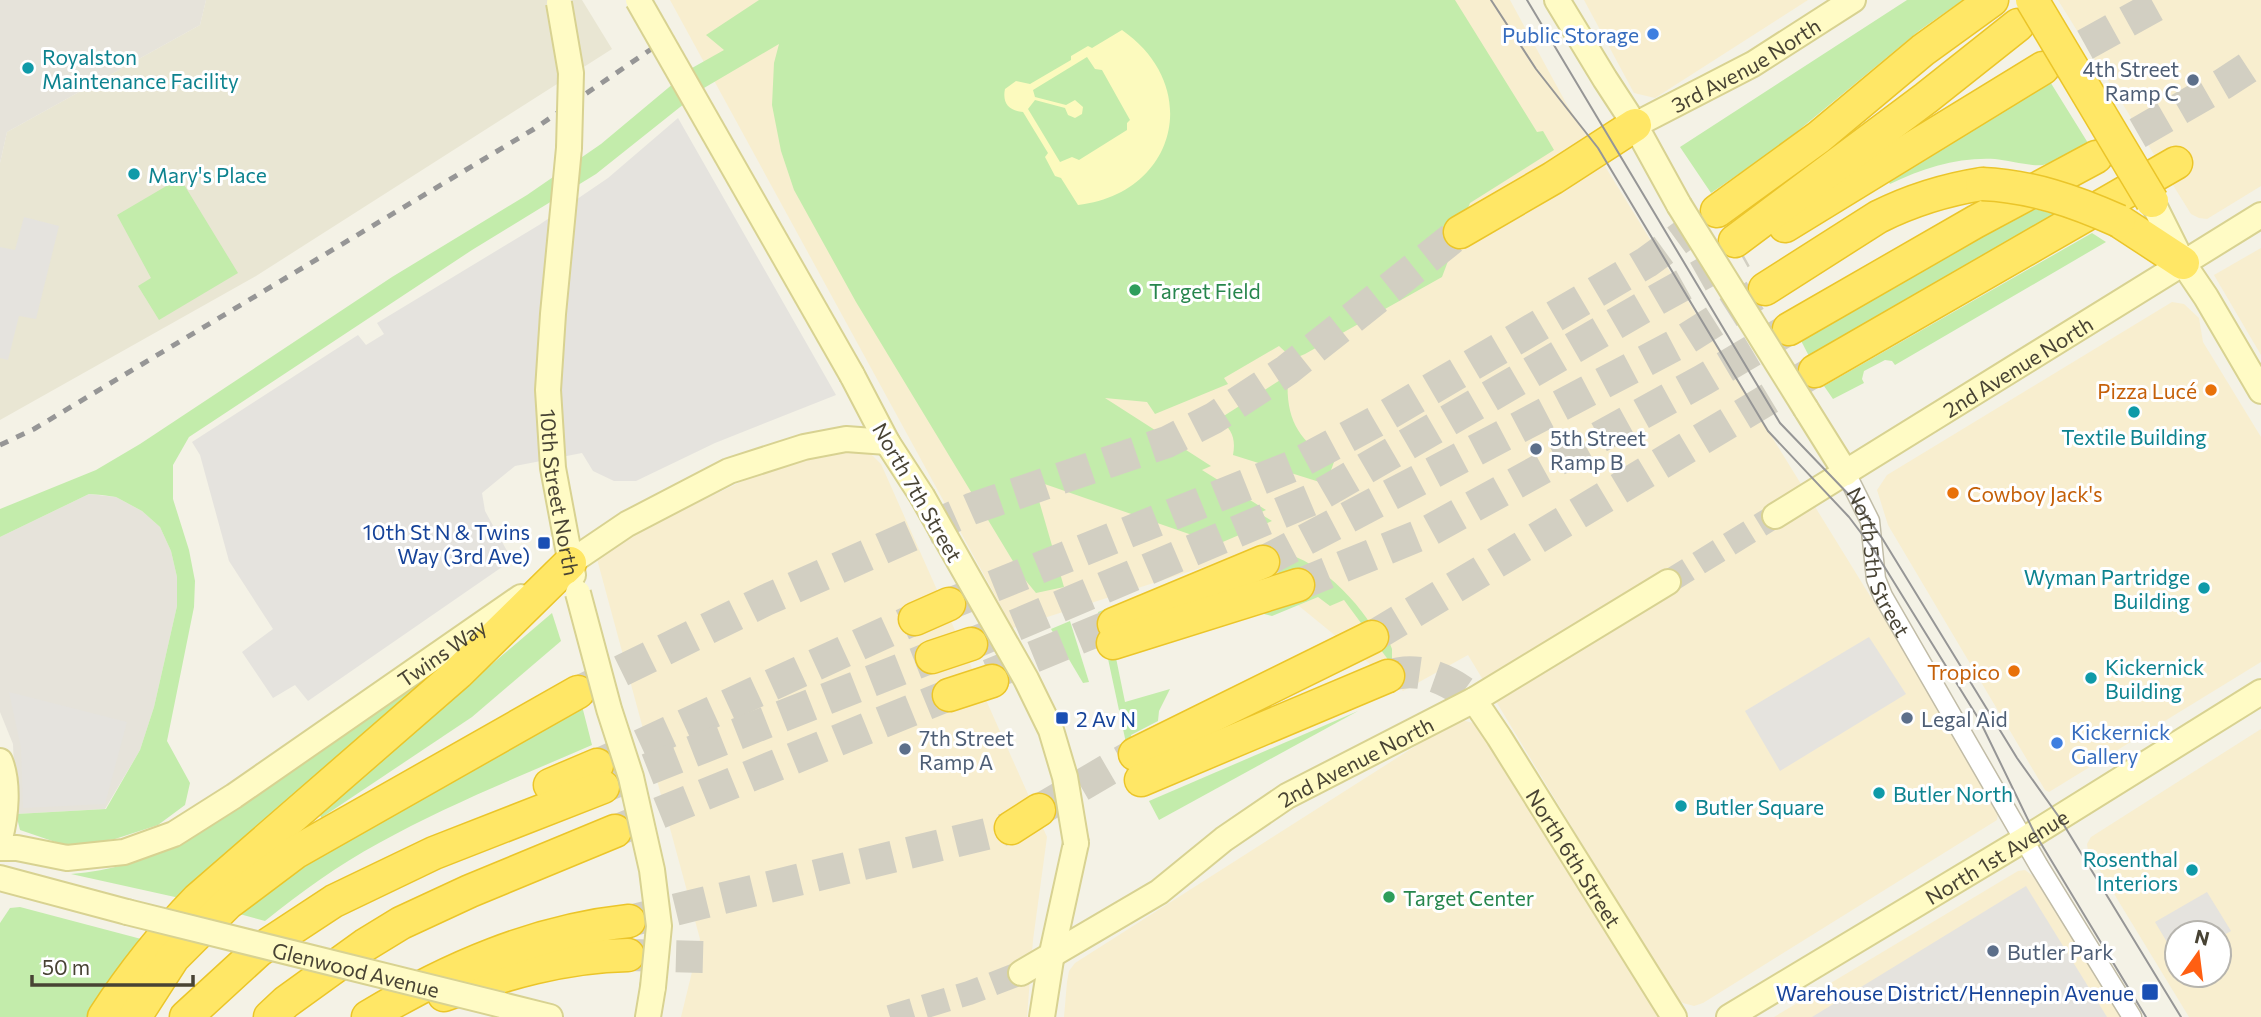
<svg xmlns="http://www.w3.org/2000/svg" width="2261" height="1017" viewBox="0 0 2261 1017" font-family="Commissioner,sans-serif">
	<rect width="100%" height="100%" fill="#f4f2e6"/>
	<path fill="#e9e6d3" d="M206,0H582L612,49L256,276L0,420V163L7,132L200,25Z"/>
	<g fill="#f8eecf" fill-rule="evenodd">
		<path d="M670,0H1510L1566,103L1999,805L1997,820L1703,1003L1694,1006L1683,1003L1674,996L1468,655L1403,691L1238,556L1013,628Z"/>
		<path d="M1584,0H1808L1655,98L1634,93Z"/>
		<path d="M2058,0H2261V186L2207,219L2199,218L2191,214Z"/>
		<path d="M2261,248V355L2214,275Z"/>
		<path d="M2172,302L2184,304L2199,318L2203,342L2261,437V662L2049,792L2045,790L1888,525L1877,490L1887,475Z"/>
		<path d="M815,446L867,450L881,464L1047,837L1033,940L1027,1017H681L700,939L597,559L599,552L608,546Z"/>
		<path d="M1458,719L1473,723L1485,732L1659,1017H1064L1067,982L1069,971L1075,963Z"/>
		<path d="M2261,729V1017H2189L2088,851L2087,844L2091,837ZM2177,933H2219V975H2177Z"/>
		<path d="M2025,870L2033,876L2123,1017H1774L2018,871Z"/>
	</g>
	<g fill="#e6e3da">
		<path d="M0,0H206L200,25L7,132L0,163Z"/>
		<path d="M89,494L116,497L142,511L160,527L171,551L177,577V606L154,707L140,750L105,809L16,814L13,744L0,712V537Z"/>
	</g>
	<g fill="#c3ecab">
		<path d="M759,0H1455L1537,132L1543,131L1554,150L1470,203L1442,277L1305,354L1293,359L1279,346L1224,378L1228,384L1155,414L1147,402L1105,398L1211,466L1202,470L1266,510L1259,513L1272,521L1218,544L1033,480L1064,587L1036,593L1022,576L856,302L794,190L781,151L772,105L774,63L779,44L704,88L596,174L472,250L189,437L173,465V499L189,550L195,581L194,607L167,741L190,783L185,805L158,825L115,839L67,846L20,830L16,814L106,809L140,750L154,707L177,606V577L171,551L160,527L142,511L116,497L102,495L89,494L0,537V509L96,470L140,444L392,277L527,195L601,144L692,68L724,50L706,35Z"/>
		<path d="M1907,0H1963L1920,30L1782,144L1711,193L1680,147Z"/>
		<path d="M2049,80L2088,143C2074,150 2058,161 2043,165C2033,167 2007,160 1995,159C1959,157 1923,168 1890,184L1888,180Z"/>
		<path d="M180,178L238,273L159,320L138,286L151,278L117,215Z"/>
		<path d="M2017,206L2044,211L2064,218L1811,360L1797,333Z"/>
		<path d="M2092,233L2106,242L1895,365L1892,361L1885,360L1864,371L1862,379L1864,383L1833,399L1824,386Z"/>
		<path d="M1288,375C1285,418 1297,440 1334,462L1326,484L1233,455C1236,439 1232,429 1219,419Z"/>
		<path d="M1270,550C1317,555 1360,602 1381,641L1388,639L1392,649V665L1344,600L1330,606L1318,597L1272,616L1260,613L1310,593L1248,553Z"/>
		<path d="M1106,609L1125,702L1170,689L1159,711L1158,721L1131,735L1144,797L1135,785L1098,612Z"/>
		<path d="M552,613L561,641L472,717L321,818L319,811Z"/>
		<path d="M1070,621L1089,682L1083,683L1051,629Z"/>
		<path d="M432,670L436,675L184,899L71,874C111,871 146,860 182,842Z"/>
		<path d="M581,702L592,745C521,776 447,805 379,843C338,865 301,892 265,921L232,912L278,878Z"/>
		<path d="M1358,711L1159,820L1149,801Z"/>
		<path d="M20,907L145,940L90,1017H0V923L10,908Z"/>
	</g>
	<path fill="#fcfabe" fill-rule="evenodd" d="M1122,30C1204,87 1176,194 1078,205L1061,178L1055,176L1045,157L1048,153L1023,112C1009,111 1002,103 1005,89L1016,81L1030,84L1071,60V56L1088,46L1092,48ZM1087,57L1095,69L1102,70L1130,120L1127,123V130L1079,160L1072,157L1060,162L1028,109L1035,100L1065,108L1068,115L1075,118L1082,114L1083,107L1075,100L1066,105L1035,97L1033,90Z"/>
	<g fill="#e5e3de">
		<path d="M678,118L836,395L715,443L636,481H614L593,471L582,453L515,466L482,493L485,511L512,560L308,701L295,685L273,698L242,652L273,629L229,561L200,455L192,442L358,335L366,345L384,334L377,323L539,225L608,178Z"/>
		<path d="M24,217L59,226L36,319L19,316L8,360L0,358V247L15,250Z"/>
		<path d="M1869,637L1906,694L1780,771L1745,711Z"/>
		<path d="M9,692L127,722L105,804L23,808L21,748Z"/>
		<path d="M2026,886L2107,1017H1812Z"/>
		<path d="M2207,892L2231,931L2219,938V933H2177V959L2155,922Z"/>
	</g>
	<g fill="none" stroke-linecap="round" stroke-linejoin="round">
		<g stroke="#d2cfc2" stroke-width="24" stroke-dasharray="24 12" stroke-linecap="butt">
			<path d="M1668,582L1775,516"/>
			<path d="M890,1017L969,993L1021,973"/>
		</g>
		<g stroke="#d2cfc2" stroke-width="32" stroke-dasharray="32 16" stroke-linecap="butt">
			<path d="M2043,68L2166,0"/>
			<path d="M2096,157L2223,84L2261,59"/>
			<path d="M1263,562L1683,341L1765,289"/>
			<path d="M1298,585L1425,533L1703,380L1789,329"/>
			<path d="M949,604L1293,466L1375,422L1647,262L1717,211"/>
			<path d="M1372,637L1815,371"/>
			<path d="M971,644L1311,500L1656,300L1742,252"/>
			<path d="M989,675L1109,626"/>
			<path d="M1388,676C1420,665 1450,680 1474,700"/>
			<path d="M578,692L766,600L971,509L1167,442L1214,418L1287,370L1460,232"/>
			<path d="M597,765L915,619"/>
			<path d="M603,787L932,657"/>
			<path d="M1039,810L1135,754"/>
			<path d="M615,831L949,695"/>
			<path d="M629,921L1011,828"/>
			<path d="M628,955L703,957"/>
		</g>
		<g stroke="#c1bca7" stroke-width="21">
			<g id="street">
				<path id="s1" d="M1846,473L1870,521L1876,579L1883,596L2039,866L2132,1017"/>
			</g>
		</g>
		<g stroke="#d8d291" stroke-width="28">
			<g id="secondary">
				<path d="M1557,0L1605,79L1635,125L1679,205"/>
				<path id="s2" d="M1635,125L1753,64L1853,0"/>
				<path id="s3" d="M569,148L553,314L548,390L553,468L573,575"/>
				<path d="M2152,201L2183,263L2206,297L2261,391"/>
				<path d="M852,375L887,442L922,496"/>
				<path d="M1806,409L1846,473"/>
				<path id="s4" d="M1775,516L2261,215"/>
				<path d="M556,572L627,524L729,471L804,447L846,439L887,442"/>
				<path id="s5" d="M1474,700L1499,737L1674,1017"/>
				<path d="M0,761C9,783 6,816 0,838"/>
				<path id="s6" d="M0,848H17L67,858L124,852L174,834L234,796L521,597"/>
				<path d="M0,878L127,912"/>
				<path id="s7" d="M1021,973L1159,892L1224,839L1287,796L1474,700L1668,582"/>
				<path d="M502,1005L550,1017"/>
				<path d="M648,1017L653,987"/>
				<path d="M1042,1017L1052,953L1076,843"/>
				<path id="s8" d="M1729,1017L2025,839L2261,692"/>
			</g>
		</g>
		<g stroke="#ebc529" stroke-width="35">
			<g id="highway">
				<path d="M1717,211L1819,137L1923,50L1992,0"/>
				<path d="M2119,221L2183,263"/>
				<path d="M1785,226L2043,68"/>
				<path d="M1460,232L1553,178L1635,125"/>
				<path d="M1735,241L1926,98L2018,25"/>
				<path d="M1765,289L1878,217C1912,200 1944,190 1982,184"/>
				<path d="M1789,329L1975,222L2096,157"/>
				<path d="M1815,371L2176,163"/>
				<path d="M915,619L949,604"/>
				<path d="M1114,624L1263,562"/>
				<path d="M1113,643L1298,585"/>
				<path d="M932,657L971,644"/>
				<path d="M949,695L992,681"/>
				<path d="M1135,754L1372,637"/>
				<path d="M1141,780L1388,676"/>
				<path d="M550,785L597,765"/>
				<path d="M1011,828L1039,810"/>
				<path d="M444,995C504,974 564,956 628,955"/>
				<path d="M104,1017C132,974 162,936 198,899L458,673L570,563"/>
				<path d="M135,1017L173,958L228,903L296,852L578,692"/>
				<path d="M186,1017L258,951L334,901L434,853L603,787"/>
				<path d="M270,1017L286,1002L365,945L401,923L470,891L615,831"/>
				<path d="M368,1017C449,968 535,931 629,921"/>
			</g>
		</g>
		<use href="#street" stroke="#fff" stroke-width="18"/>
		<use href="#secondary" stroke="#fffbc5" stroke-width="24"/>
		<use href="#highway" stroke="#ffe766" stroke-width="32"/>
		<g stroke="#969696" stroke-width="2">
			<path d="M1491,0L1536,69L1598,148L1768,431L1849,517L1874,550L1980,721L2034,832L2146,1017"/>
			<path d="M1527,0L1780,423L1854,500L1882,538L2017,758L2059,817L2181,1017"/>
		</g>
		<path stroke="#969696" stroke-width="5" stroke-dasharray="9 9" stroke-linecap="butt" d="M0,445L34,429L534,129L669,37"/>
		<g stroke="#d8d291" stroke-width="28" stroke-linecap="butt">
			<g id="secondary-bridge">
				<path d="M638,0L852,375"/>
				<path d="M559,3L571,73L569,148"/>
				<path d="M1679,205L1806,409"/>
				<path d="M922,496L1026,679L1051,730L1065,777L1076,843"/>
				<path d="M578,593L609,709L631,777L652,870L659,926L653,987"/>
				<path id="s9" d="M127,912L502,1005"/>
			</g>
		</g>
		<g stroke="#ebc529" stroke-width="35" stroke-linecap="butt">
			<g id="highway-bridge">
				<path d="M2032,0L2152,201"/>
				<path d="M1982,184C2031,186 2074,201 2119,221"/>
			</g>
		</g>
		<use href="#secondary-bridge" stroke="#fffbc5" stroke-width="24"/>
		<use href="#highway-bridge" stroke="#ffe766" stroke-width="32"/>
	</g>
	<g fill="#3f7fe0" stroke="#fff" stroke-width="2.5">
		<circle cx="1653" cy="34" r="7"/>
		<circle cx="2057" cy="743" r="7"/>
	</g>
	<g fill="#0f9aa8" stroke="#fff" stroke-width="2.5">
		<circle cx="28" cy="68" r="7"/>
		<circle cx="134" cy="174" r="7"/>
		<circle cx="2134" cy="412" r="7"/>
		<circle cx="2204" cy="588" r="7"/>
		<circle cx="2091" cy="678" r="7"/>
		<circle cx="1879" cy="793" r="7"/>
		<circle cx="1681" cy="806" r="7"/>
		<circle cx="2192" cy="870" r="7"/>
	</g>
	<g fill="#5c6f8a" stroke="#fff" stroke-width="2.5">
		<circle cx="2193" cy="80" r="7"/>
		<circle cx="1536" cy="449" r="7"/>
		<circle cx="1907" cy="718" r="7"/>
		<circle cx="905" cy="749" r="7"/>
		<circle cx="1993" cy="951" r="7"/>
	</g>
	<g fill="#2e9e5b" stroke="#fff" stroke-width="2.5">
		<circle cx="1135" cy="290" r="7"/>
		<circle cx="1389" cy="897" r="7"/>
	</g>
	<g fill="#e8710a" stroke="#fff" stroke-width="2.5">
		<circle cx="2211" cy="390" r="7"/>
		<circle cx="1953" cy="493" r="7"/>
		<circle cx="2014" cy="671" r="7"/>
	</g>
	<g fill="#1a4fb4" stroke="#fff" stroke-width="2.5">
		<rect x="537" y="536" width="14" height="14" rx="3.5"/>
		<rect x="1055" y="711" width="14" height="14" rx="3.5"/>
		<rect x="2141" y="983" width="18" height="18" rx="3.5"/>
	</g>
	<g text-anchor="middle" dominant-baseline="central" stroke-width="6" stroke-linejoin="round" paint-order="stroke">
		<g font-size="21" fill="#366cbe" stroke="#fff" text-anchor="end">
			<text x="1639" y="34">Public Storage</text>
			<text x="2071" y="731" text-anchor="start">Kickernick<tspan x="2071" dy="24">Gallery</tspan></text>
		</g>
		<g font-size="21" fill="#0d838f" stroke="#fff" text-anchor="start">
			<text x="42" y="56">Royalston<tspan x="42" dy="24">Maintenance Facility</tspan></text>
			<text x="148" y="174">Mary's Place</text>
			<text x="2134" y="436" text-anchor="middle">Textile Building</text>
			<text x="2190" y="576" text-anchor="end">Wyman Partridge<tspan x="2190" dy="24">Building</tspan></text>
			<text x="2105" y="666">Kickernick<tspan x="2105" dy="24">Building</tspan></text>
			<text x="1893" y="793">Butler North</text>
			<text x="1695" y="806">Butler Square</text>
			<text x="2178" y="858" text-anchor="end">Rosenthal<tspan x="2178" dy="24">Interiors</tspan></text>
		</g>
		<g font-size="21" fill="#484334" stroke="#fff">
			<text stroke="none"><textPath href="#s2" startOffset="126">3rd Avenue North</textPath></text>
			<text stroke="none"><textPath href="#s4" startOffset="285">2nd Avenue North</textPath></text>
			<text stroke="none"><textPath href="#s3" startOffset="346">10th Street North</textPath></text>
			<text transform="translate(918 492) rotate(60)">North 7th Street</text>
			<text stroke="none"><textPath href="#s1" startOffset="96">North 5th Street</textPath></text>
			<text stroke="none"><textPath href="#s6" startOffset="502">Twins Way</textPath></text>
			<text stroke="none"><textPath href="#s7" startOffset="397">2nd Avenue North</textPath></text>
			<text stroke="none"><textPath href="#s8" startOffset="312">North 1st Avenue</textPath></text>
			<text stroke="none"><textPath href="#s5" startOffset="187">North 6th Street</textPath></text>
			<text stroke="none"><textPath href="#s9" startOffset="236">Glenwood Avenue</textPath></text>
		</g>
		<g font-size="21" fill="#4e5e75" stroke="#fff" text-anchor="start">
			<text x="2179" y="68" text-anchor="end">4th Street<tspan x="2179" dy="24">Ramp C</tspan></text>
			<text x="1550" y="437">5th Street<tspan x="1550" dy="24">Ramp B</tspan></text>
			<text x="1921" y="718">Legal Aid</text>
			<text x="919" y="737">7th Street<tspan x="919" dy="24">Ramp A</tspan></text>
			<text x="2007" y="951">Butler Park</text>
		</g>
		<g font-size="21" fill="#27864d" stroke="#fff" text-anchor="start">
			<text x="1149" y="290">Target Field</text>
			<text x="1403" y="897">Target Center</text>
		</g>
		<g font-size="21" fill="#c56008" stroke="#fff" text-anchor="end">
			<text x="2197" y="390">Pizza Lucé</text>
			<text x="1967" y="493" text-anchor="start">Cowboy Jack's</text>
			<text x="2000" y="671">Tropico</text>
		</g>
		<g font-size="21" fill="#164399" stroke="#fff" text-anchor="end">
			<text x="530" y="531">10th St N &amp; Twins<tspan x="530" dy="24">Way (3rd Ave)</tspan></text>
			<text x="1076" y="718" text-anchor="start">2 Av N</text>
			<text x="2134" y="992">Warehouse District/Hennepin Avenue</text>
		</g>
	</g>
	<g transform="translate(2198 954) rotate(14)"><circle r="33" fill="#ffffff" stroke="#b6b4ae" stroke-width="2"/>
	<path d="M0-5L12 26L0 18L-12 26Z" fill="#ff5f12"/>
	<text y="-10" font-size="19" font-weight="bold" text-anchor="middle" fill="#484334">N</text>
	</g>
	<path d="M32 975v10h161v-10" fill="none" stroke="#484334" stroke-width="3.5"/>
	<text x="42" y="975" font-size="21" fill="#484334" stroke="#ffffff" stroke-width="5" paint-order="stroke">50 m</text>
</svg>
